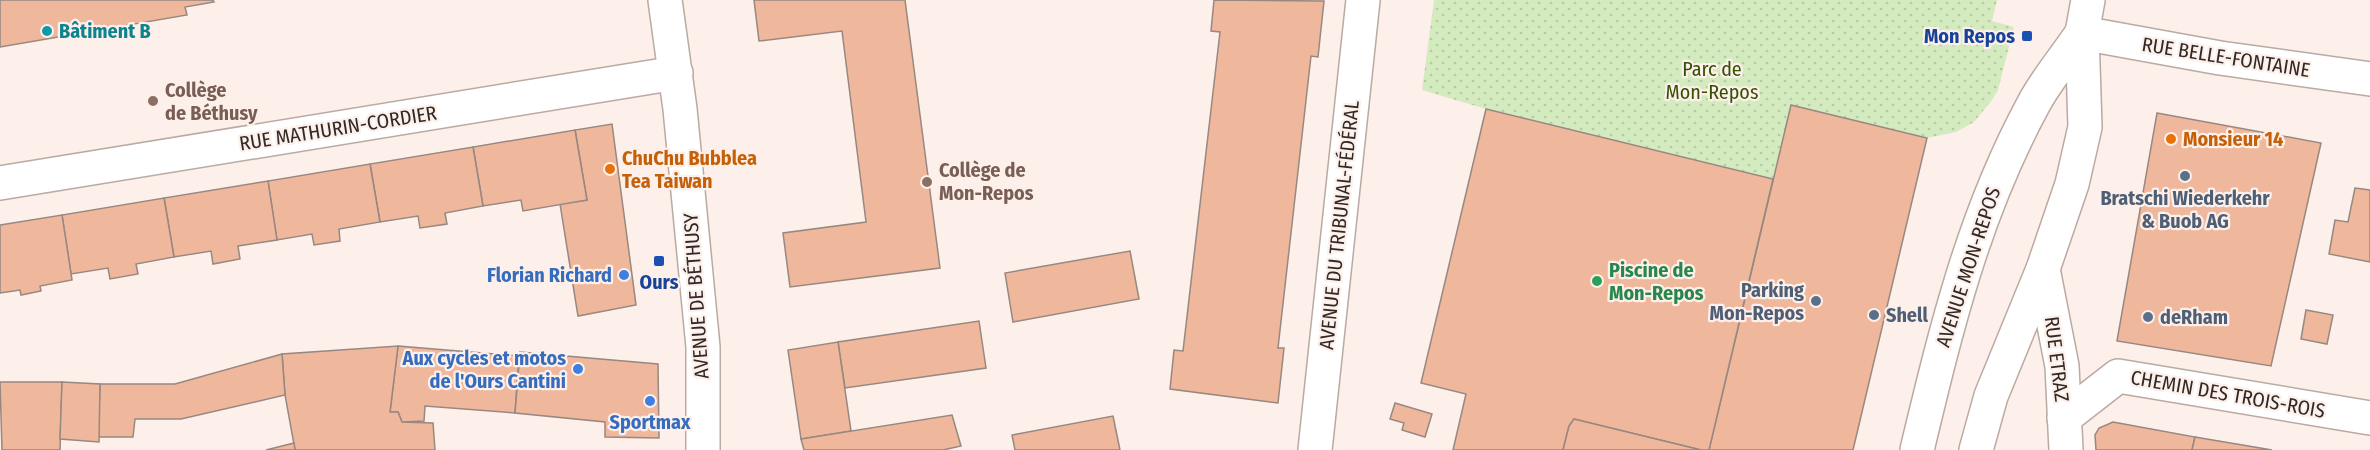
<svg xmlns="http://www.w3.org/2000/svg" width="2370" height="450" viewBox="0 0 2370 450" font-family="'Fira Sans Condensed',sans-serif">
	<defs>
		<pattern id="park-dots" width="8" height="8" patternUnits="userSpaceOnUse" patternTransform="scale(1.5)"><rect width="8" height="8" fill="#d4ebc0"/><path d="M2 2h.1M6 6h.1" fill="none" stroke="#b6caa5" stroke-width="1.8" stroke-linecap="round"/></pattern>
	</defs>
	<rect width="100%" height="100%" fill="#fdefe9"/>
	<path fill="url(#park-dots)" d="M1434,0H1997L1992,21L2014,27L1998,90L1992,100L1974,122L1956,132L1927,138L1791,105L1773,179L1486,109L1422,90Z"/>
	<g fill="#efb79c" stroke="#978881" stroke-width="1.5">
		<path d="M0,0H213L214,2L185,7L187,15L0,47Z"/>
		<path d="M754,0H905L940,268L790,287L783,233L866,222L842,31L759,41Z"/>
		<path d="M1214,0L1324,1L1318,57L1311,56L1278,348H1284L1278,403L1170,389L1174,350L1183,351L1220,32L1211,31Z"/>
		<path d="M1791,105L1927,138L1853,450H1709Z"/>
		<path d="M1486,109L1773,179L1709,450H1701L1574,419L1569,426L1563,450H1453L1466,394L1421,383Z"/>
		<path d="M2157,113L2321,143L2271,366L2117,341Z"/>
		<path d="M612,124L636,305L578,316L560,204L587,200L575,130Z"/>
		<path d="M575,130L587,200L523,211L521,200L483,206L473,147Z"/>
		<path d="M473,147L483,206L445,213L447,224L420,228L418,216L380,222L370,164Z"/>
		<path d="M370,164L380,222L339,229L340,241L314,245L312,234L277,240L268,181Z"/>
		<path d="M268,181L277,240L238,246L240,259L213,264L211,251L174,257L164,198Z"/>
		<path d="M2355,188L2370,190V262L2329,254L2335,220L2348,222Z"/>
		<path d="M164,198L174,257L136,264L138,274L110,279L108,268L71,274L62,215Z"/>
		<path d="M62,215L72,280L40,286L41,291L21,295L20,290L0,293V225Z"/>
		<path d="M1130,251L1139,299L1013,322L1005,273Z"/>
		<path d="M2306,310L2333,315L2327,344L2301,339Z"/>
		<path d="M979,321L986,368L845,388L838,342Z"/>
		<path d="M838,342L851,431L801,439L788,350Z"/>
		<path d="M398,346L519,356L515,413L425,406L424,421L402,422L398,412H390Z"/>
		<path d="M398,346L390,412H398L402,422L433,423L435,450H295L285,395L282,354Z"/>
		<path d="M520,352L658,364L659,438L605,437V422L515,413Z"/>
		<path d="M282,354L285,395L181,419H135L133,437H98L100,384H175Z"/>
		<path d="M0,382H62L60,450H2Z"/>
		<path d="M62,382L100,384L99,442L60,439Z"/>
		<path d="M1395,403L1432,414L1425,437L1402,430L1404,423L1390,419Z"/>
		<path d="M952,415L961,446L943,450H804L801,439Z"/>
		<path d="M1113,416L1120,450H1015L1012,435Z"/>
		<path d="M1574,419L1701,450H1563L1569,426Z"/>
		<path d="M2113,422L2195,437L2192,450H2096L2095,435L2099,428Z"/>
		<path d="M2195,437L2272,450H2192Z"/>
		<path d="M294,443L295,450H266Z"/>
	</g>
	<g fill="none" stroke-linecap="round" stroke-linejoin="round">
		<g stroke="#baaaa2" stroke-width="36">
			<g id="minor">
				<path d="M665,0L680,109L703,347V450"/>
				<path d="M0,183L676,73"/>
				<path d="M2043,269L2062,366L2066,450"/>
				<path d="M2064,418L2118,376L2370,418"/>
				<path d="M1315,450L1363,0"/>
			</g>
		</g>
		<g stroke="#baaaa2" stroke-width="36">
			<g id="major">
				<path d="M2082,33L2220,58L2370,79"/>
				<path d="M1917,450C1946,329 1973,216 2033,105C2046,80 2066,57 2082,33"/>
				<path d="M1976,450L1991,396L2043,269L2072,184L2085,127L2082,33L2088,0"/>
			</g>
		</g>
		<use href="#minor" stroke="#fff" stroke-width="33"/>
		<use href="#major" stroke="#fff" stroke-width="33"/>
	</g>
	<circle fill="#0f9aa8" stroke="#fdefe9" stroke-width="2" cx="47" cy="31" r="6"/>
	<g fill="#1a4fb4" stroke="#fdefe9" stroke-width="2">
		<rect x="2021" y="30" width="12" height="12" rx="3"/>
		<rect x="653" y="255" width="12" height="12" rx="3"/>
	</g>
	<g fill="#8d6e63" stroke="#fdefe9" stroke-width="2">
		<circle cx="153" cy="101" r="6"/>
		<circle cx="927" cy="182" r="6"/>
	</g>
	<g fill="#e8710a" stroke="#fdefe9" stroke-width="2">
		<circle cx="2171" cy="139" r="6"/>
		<circle cx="610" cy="169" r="6"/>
	</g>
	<g fill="#5c6f8a" stroke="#fdefe9" stroke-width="2">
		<circle cx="2185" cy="176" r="6"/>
		<circle cx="1816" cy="301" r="6"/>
		<circle cx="1874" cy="315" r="6"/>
		<circle cx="2148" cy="317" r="6"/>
	</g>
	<g fill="#3f7fe0" stroke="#fdefe9" stroke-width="2">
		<circle cx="624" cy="275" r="6"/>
		<circle cx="578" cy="369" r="6"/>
		<circle cx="650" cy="401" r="6"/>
	</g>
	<circle fill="#2e9e5b" stroke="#fdefe9" stroke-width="2" cx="1597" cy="281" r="6"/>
	<g text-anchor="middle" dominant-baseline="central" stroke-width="4.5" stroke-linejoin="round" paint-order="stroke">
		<g font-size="20" font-weight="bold" fill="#0d838f" stroke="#fdefe9" text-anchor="start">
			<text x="59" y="31">Bâtiment B</text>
		</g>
		<g font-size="20" font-weight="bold" fill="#164399" stroke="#fdefe9" text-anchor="end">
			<text x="2015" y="36">Mon Repos</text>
			<text x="659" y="282" text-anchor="middle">Ours</text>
		</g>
		<g font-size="20" fill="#302926" stroke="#fdefe9">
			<text transform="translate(2226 57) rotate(9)">RUE BELLE-FONTAINE</text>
			<text transform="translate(338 128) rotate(-9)">RUE MATHURIN-CORDIER</text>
			<text transform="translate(1339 225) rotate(-84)">AVENUE DU TRIBUNAL-FÉDÉRAL</text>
			<text transform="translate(1968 267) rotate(-72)">AVENUE MON-REPOS</text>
			<text transform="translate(696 296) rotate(-94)">AVENUE DE BÉTHUSY</text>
			<text transform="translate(2057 359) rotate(83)">RUE ETRAZ</text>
			<text transform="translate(2228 394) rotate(10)">CHEMIN DES TROIS-ROIS</text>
		</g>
		<g font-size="20" fill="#335102" stroke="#fdefe9">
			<text x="1712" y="69">Parc de<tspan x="1712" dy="23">Mon-Repos</tspan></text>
		</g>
		<g font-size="20" font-weight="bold" fill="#785e54" stroke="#fdefe9" text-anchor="start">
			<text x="165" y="90">Collège<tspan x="165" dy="23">de Béthusy</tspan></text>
			<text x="939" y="170">Collège de<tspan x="939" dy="23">Mon-Repos</tspan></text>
		</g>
		<g font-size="20" font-weight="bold" fill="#c56008" stroke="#fdefe9" text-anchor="start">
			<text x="2183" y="139">Monsieur 14</text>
			<text x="622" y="158">ChuChu Bubblea<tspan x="622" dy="23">Tea Taiwan</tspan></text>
		</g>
		<g font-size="20" font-weight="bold" fill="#4e5e75" stroke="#fdefe9" text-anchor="start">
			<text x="2185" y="198" text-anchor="middle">Bratschi Wiederkehr<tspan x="2185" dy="23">&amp; Buob AG</tspan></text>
			<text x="1804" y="290" text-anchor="end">Parking<tspan x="1804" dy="23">Mon-Repos</tspan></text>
			<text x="1886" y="315">Shell</text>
			<text x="2160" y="317">deRham</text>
		</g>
		<g font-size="20" font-weight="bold" fill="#27864d" stroke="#fdefe9" text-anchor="start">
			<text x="1609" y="270">Piscine de<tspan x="1609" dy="23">Mon-Repos</tspan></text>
		</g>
		<g font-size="20" font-weight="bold" fill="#366cbe" stroke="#fdefe9" text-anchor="end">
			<text x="612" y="275">Florian Richard</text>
			<text x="566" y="358">Aux cycles et motos<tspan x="566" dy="23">de l'Ours Cantini</tspan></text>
			<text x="650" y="422" text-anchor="middle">Sportmax</text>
		</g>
	</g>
</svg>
